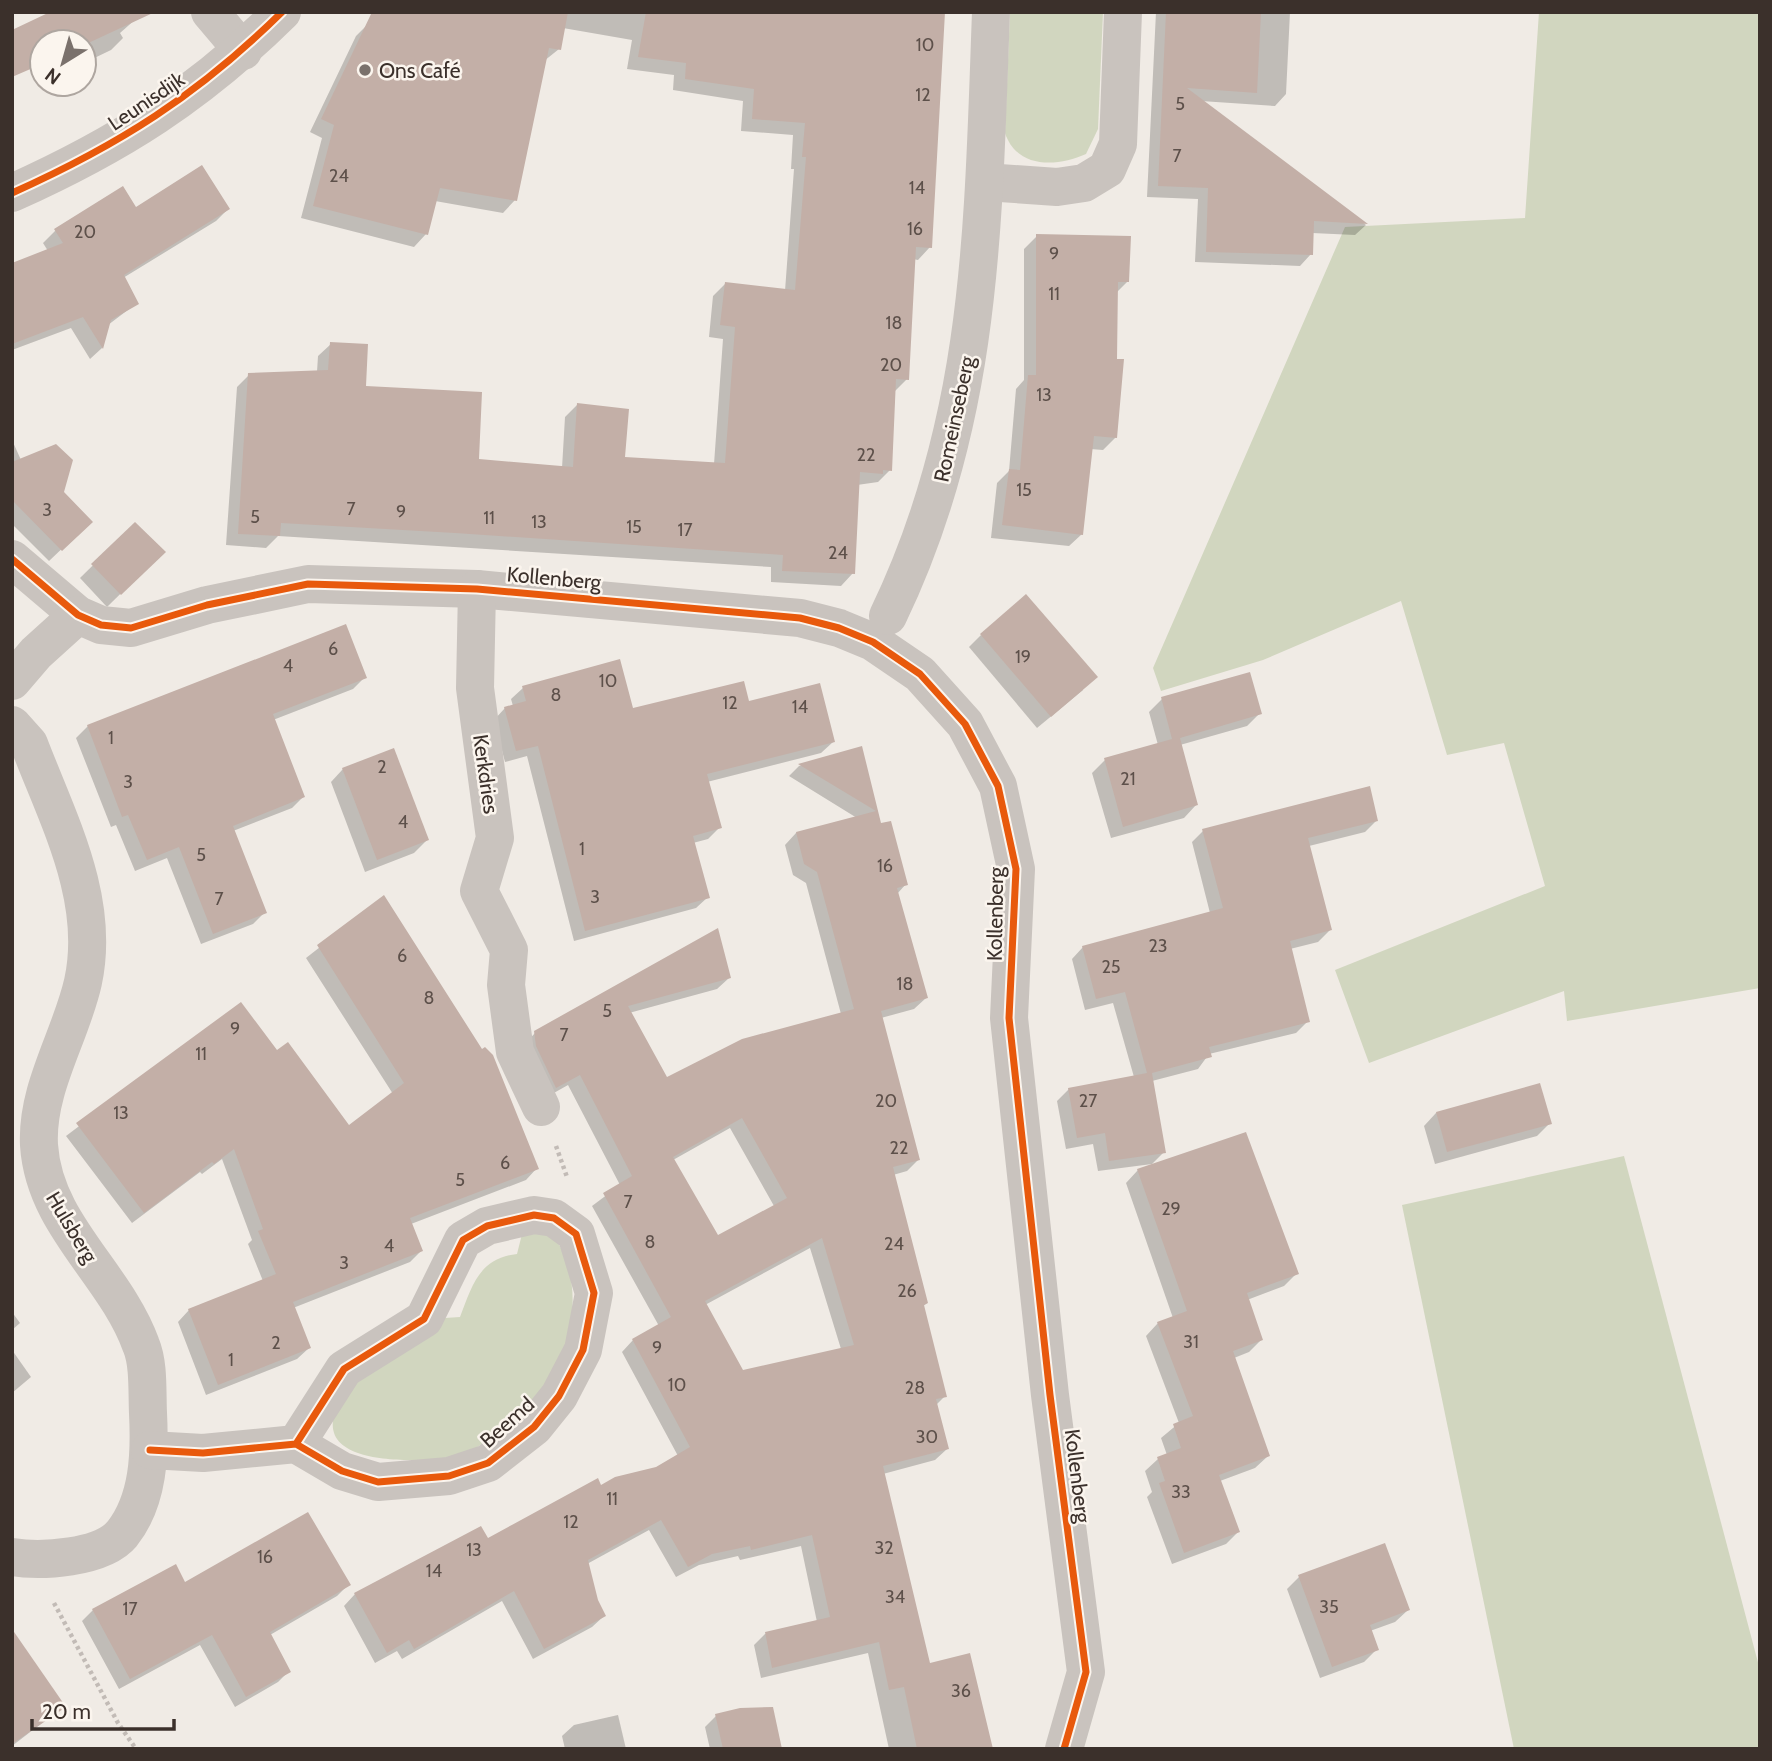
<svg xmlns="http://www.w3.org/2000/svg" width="1772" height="1761" viewBox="0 0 1772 1761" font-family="Cabin,sans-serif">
	<rect width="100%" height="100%" fill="#f0ebe5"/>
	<g fill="#d1d6bf">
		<path d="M1010,12H1103L1098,129L1086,154C1057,167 1017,169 1005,133Z"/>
		<path d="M1539,12H1760V988L1567,1021L1564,991L1369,1063L1335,970L1545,886L1504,743L1447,755L1401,601L1263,660L1161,691L1153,668L1345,227L1525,218Z"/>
		<path d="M1624,1156L1760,1670V1749H1514L1402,1205Z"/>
		<path d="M522,1234C530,1234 541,1232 548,1235C561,1240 563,1254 567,1265C579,1296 571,1350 551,1378C539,1395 523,1409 507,1423C493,1435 481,1447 464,1454C451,1458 435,1459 422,1460C377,1461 301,1455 347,1390C358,1374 425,1333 445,1318L460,1317C472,1286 479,1258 517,1254Z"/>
	</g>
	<g fill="#0003" fill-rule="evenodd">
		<path d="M399,12H943L930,247L918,260L913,259L907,379L895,391L890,470L878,482L857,485L853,573L841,586L771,582V567L278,536L266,548L226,545L237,387L249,375L317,372L318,356L331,344L364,387L477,461L562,468L565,417L577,405L623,459L714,464L723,339L709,337L713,296L725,284L785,291L794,169H791L793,135L741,131L743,101L673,90L674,75L627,69L632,40L563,28L559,49L544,61L515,200L503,213L435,201L426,234L414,247L301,218L322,138L310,132L356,36L368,24Z"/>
		<path d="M1156,12H1290L1286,94L1275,106L1201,101L1366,225L1355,235L1312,233L1311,254L1300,266L1195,262L1198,199L1147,197Z"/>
		<path d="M137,18L120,33L123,38L111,50L84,63V42H42L40,83L18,35Z"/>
		<path d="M123,189L136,209H228L216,221L123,278L137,303L108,325L102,348L90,359L71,328L12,350V265L48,251L43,243L55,231Z"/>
		<path d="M1037,236L1128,281L1116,293V437L1103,450L1090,449L1082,534L1069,546L991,538L997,483L1009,471L1016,389L1024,380V249Z"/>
		<path d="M12,440L21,460L62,493L90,522L49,561L12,524Z"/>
		<path d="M135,524L163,552L107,607L80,578Z"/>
		<path d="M981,635L1083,690L1037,728L969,647Z"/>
		<path d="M365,677L353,689L273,720L303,797L292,808L233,831L264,913L253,924L201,944L167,858L135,871L116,825L111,827L76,738L88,726Z"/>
		<path d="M523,688L632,710L748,703L833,742L821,753L707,782L720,827L708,839L693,843L708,897L696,908L574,941L527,756L505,762L494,720L505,708L513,706L511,699Z"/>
		<path d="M1162,699L1260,713L1247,726L1180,745L1196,805L1184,818L1111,838L1092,773L1105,760L1158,745L1149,712Z"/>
		<path d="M861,749L880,825L906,884L897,894L926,998L914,1009L881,1018L918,1160L907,1171L893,1175L927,1303L922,1307L945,1396L936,1405L947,1449L935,1460L883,1474L929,1665L991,1749H889L868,1653L761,1678L754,1645L765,1634L817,1622L801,1546L740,1560L738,1556L699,1565L676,1577L649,1530L587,1564L596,1600L604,1616L592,1627L533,1659L502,1601L402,1659L397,1651L375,1663L344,1606L355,1594L487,1540L601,1487L656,1468L678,1456L622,1352L633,1340L659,1326L592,1206L620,1185L568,1085L545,1098L524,1045L535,1033L716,931L729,978L717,989L629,1013L666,1079L841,1014L806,883L793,875L785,845L796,833L857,818L789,776L799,766ZM730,1128L774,1206L717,1238L673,1160ZM810,1248L841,1349L742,1372L705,1305Z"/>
		<path d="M343,769L427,840L414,853L365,872L331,782Z"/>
		<path d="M1376,821L1365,832L1309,846L1330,930L1318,942L1290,949L1308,1021L1296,1033L1209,1054L1198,1069L1152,1081L1164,1152L1152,1164L1098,1171L1093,1144L1066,1149L1057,1101L1069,1089L1134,1077L1113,1003L1085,1010L1072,959L1083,947L1210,913L1192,842L1203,831Z"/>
		<path d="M384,897L537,1168L526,1180L411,1224L421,1251L410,1262L293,1308L309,1348L297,1359L206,1395L178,1322L189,1310L263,1281L248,1244L252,1240L222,1159L202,1174L200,1172L132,1223L66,1136L241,1004L276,1052L348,1128L393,1094L306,958Z"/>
		<path d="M1436,1113L1550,1123L1537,1136L1435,1164L1424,1126Z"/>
		<path d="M1138,1170L1297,1273L1284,1286L1247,1300L1261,1340L1249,1352L1234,1358L1268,1456L1255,1468L1220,1481L1238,1532L1226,1544L1172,1564L1147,1497L1152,1492L1145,1471L1158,1459L1167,1455L1161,1438L1179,1423L1146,1336L1158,1323L1173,1318L1126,1183Z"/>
		<path d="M12,1312L20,1323L12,1330Z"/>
		<path d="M12,1350L31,1377L12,1393Z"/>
		<path d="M1299,1577L1408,1610L1395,1622L1370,1631L1377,1649L1364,1662L1320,1678L1287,1589Z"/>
		<path d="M185,1584L348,1585L337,1596L270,1635L289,1671L278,1682L235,1707L200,1645L119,1689L82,1621L93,1610Z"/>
		<path d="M12,1644L64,1706L12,1746Z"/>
		<path d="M618,1715L626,1749H565L562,1736L574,1725Z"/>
		<path d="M716,1716L780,1749H710L705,1727Z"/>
	</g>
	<g fill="#c3afa7" fill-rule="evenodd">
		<path d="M50,12H155L84,45V42H42V64L12,77V30Z"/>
		<path d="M372,12H568L561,50L549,48L517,201L440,188L428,235L313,206L334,125L321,119Z"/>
		<path d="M646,12H945L932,248L916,247L909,380L896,379L892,471L883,470V474L860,472L855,574L782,571L783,555L455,533L281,523L280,536L238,534L248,373L328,370L330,342L368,344L366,386L482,392L479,459L573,467L577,403L629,409L625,457L725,463L735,327L720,325L725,282L795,290L806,157H802L805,123L752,119L754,89L685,79L686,63L638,57Z"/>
		<path d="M1166,12H1261L1257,93L1187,88L1368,224L1314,221L1313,255L1206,252L1208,188L1158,186Z"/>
		<path d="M202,165L230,209L124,275L139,304L111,320L103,349L83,317L12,344V263L63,243L54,229L123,186L136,207Z"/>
		<path d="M1036,234L1131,236L1129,282H1118L1117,359H1124L1117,438L1094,436L1083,535L1002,525L1009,469L1020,470L1028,375H1036Z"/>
		<path d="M56,444L73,460L64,492L93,522L62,551L12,500V462Z"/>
		<path d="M135,522L166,552L121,595L91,564Z"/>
		<path d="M1026,594L1098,677L1051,717L980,634Z"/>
		<path d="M346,624L367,678L273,714L305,797L233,826L267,913L213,934L179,847L147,860L128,815L122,817L87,725Z"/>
		<path d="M620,659L633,708L744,681L749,701L820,683L835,742L707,774L722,828L693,836L710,898L585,931L538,746L516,751L504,707L526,701L522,686Z"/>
		<path d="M1250,672L1262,714L1180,738L1198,805L1123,827L1104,758L1172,739L1161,697Z"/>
		<path d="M862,746L881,823L891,821L908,885L897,888L928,998L881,1011L920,1160L893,1167L928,1303L924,1305L947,1397L936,1399L949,1449L883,1466L930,1663L970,1653L993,1749H917L904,1687L889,1690L879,1642L772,1668L765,1632L830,1617L812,1535L751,1550L750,1546L712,1554L688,1567L661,1520L588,1560L598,1600L606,1616L544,1649L514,1591L414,1649L409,1640L387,1653L354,1593L481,1526L488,1538L598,1478L601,1485L615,1477L656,1467L690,1447L632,1339L671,1317L603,1193L632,1176L580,1075L556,1088L536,1046L534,1031L718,928L731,978L628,1006L667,1077L742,1039L854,1009L817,872L804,864L796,832L876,811L798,764ZM742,1118L787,1198L718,1235L673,1157ZM822,1238L854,1345L743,1370L705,1301Z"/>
		<path d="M394,748L429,840L377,860L342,768Z"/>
		<path d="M1370,786L1378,821L1308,838L1332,930L1290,941L1310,1022L1209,1047L1212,1057L1152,1073L1166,1153L1109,1161L1105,1133L1077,1138L1068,1088L1147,1073L1125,992L1096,999L1082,946L1223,908L1202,829Z"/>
		<path d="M384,895L482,1049L485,1047L493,1055L539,1169L410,1218L423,1251L293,1302L311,1348L218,1385L188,1309L276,1274L258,1231L263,1229L234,1149L214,1164L212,1162L144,1213L76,1123L241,1002L277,1050L288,1042L349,1125L404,1083L317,945Z"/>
		<path d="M1540,1083L1552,1124L1447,1152L1436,1112Z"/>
		<path d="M1246,1132L1299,1274L1247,1293L1263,1340L1233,1351L1270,1456L1219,1475L1240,1532L1184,1553L1159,1483L1165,1481L1157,1457L1181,1448L1173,1424L1193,1416L1157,1322L1187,1311L1137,1169Z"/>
		<path d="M308,1512L351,1585L270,1632L291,1672L246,1697L212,1635L130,1679L92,1609L176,1564L185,1582Z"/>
		<path d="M1385,1543L1410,1610L1370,1625L1379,1650L1332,1667L1298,1575Z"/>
		<path d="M12,1629L66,1707L12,1744Z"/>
		<path d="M773,1707L782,1749H723L715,1714L740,1708Z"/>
	</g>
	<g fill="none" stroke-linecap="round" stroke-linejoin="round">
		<g stroke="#c2bbb6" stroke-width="4.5" stroke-dasharray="3.5 3.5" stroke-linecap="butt">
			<path d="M556,1146L567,1177"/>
			<path d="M54,1603L118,1723L136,1749"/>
		</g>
		<g stroke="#c9c3be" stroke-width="38">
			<path d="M210,12L243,51"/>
			<path d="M985,182L1057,187L1084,183L1107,169L1118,144L1123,12"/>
			<path d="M12,193C119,145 198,95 282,12"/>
			<path d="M12,559L78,615L101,625L131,628L207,605L308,584L477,589L800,618L839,628L873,642L920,674L965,724L998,786L1016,869L1009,1018L1050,1395L1086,1672L1064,1749"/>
			<path d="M477,589L475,688L495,838L479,891L509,950L506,985L515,1052L541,1107"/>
			<path d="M888,616C983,419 983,226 991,12"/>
			<path d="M12,681L36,653L78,615"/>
			<path d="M12,725L29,744C58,820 101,899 83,982C71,1036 36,1088 39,1145C44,1225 115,1273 141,1345C149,1364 147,1392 148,1413C150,1453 149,1500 122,1534C102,1558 41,1562 12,1557"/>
			<path d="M150,1450L203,1453L296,1444L344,1369L424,1319L463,1240L487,1226L534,1215L554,1218L576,1234L594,1293L583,1350L559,1396L534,1427L488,1463L449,1476L378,1482L342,1471L296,1444"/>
		</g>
		<g stroke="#fbf5ee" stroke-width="11">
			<g id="cycleway">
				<path d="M12,193C119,145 198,95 282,12"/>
				<path d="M12,559L78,615L101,625L131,628L207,605L308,584L477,589L800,618L839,628L873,642L920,674L965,724L998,786L1016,869L1009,1018L1050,1395L1086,1672L1064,1749"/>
				<path d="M150,1450L203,1453L296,1444L344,1369L424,1319L463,1240L487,1226L534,1215L554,1218L576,1234L594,1293L583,1350L559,1396L534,1427L488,1463L449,1476L378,1482L342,1471L296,1444"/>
			</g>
		</g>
		<use href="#cycleway" stroke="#e8590c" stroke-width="7"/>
	</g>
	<circle fill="#7a716c" stroke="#fbf5ee" stroke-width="2.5" cx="365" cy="70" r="7"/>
	<g text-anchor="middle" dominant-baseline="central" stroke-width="5" stroke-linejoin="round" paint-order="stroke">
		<g font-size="18" fill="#5d504a">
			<text x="925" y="45">10</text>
			<text x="923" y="95">12</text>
			<text x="1180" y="104">5</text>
			<text x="1177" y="156">7</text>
			<text x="339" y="176">24</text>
			<text x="917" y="188">14</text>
			<text x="915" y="229">16</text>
			<text x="85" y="232">20</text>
			<text x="1054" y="254">9</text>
			<text x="1054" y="294">11</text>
			<text x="894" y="323">18</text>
			<text x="891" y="365">20</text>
			<text x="1044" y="395">13</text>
			<text x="866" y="455">22</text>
			<text x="1024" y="490">15</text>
			<text x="351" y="509">7</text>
			<text x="47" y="510">3</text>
			<text x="401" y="512">9</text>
			<text x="255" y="517">5</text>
			<text x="489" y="518">11</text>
			<text x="539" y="522">13</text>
			<text x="634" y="527">15</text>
			<text x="685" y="530">17</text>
			<text x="838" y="553">24</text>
			<text x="333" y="649">6</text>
			<text x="1023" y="657">19</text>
			<text x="288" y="666">4</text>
			<text x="608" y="681">10</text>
			<text x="556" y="695">8</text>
			<text x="730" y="703">12</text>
			<text x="800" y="707">14</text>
			<text x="111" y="738">1</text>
			<text x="382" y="767">2</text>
			<text x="1128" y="779">21</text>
			<text x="128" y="782">3</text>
			<text x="403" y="822">4</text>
			<text x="582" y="849">1</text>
			<text x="201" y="855">5</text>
			<text x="885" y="866">16</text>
			<text x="595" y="897">3</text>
			<text x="219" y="899">7</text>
			<text x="1158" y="946">23</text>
			<text x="402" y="956">6</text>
			<text x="1111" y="967">25</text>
			<text x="905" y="984">18</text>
			<text x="429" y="998">8</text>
			<text x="607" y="1011">5</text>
			<text x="235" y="1029">9</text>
			<text x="564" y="1035">7</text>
			<text x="201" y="1054">11</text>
			<text x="886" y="1101">20</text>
			<text x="1088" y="1101">27</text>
			<text x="121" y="1113">13</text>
			<text x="899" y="1148">22</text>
			<text x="505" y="1163">6</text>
			<text x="460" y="1180">5</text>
			<text x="628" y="1202">7</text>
			<text x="1171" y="1209">29</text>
			<text x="650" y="1242">8</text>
			<text x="894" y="1244">24</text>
			<text x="389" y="1246">4</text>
			<text x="344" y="1263">3</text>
			<text x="907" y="1291">26</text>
			<text x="1191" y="1342">31</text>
			<text x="276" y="1343">2</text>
			<text x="657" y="1348">9</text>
			<text x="231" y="1360">1</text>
			<text x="677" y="1385">10</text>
			<text x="915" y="1388">28</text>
			<text x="927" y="1437">30</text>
			<text x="1181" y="1492">33</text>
			<text x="612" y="1499">11</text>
			<text x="571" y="1522">12</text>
			<text x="884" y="1548">32</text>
			<text x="474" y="1550">13</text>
			<text x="265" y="1557">16</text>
			<text x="434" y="1571">14</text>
			<text x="895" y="1597">34</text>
			<text x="1329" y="1607">35</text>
			<text x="130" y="1609">17</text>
			<text x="961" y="1691">36</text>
		</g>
		<g font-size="21" fill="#3b302b" stroke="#fbf5ee" text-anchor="start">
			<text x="379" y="70">Ons Café</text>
		</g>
		<g font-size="21" fill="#3b302b" stroke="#fbf5ee">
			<text transform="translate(146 101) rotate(-34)">Leunisdijk</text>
			<text transform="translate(954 419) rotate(-78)">Romeinseberg</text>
			<text transform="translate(554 578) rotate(5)">Kollenberg</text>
			<text transform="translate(486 774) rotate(82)">Kerkdries</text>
			<text transform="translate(995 914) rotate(-89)">Kollenberg</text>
			<text transform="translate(72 1227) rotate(59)">Hulsberg</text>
			<text transform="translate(507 1422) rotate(-42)">Beemd</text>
			<text transform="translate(1078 1476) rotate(83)">Kollenberg</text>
		</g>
	</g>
	<rect width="1772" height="1761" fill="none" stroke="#3b302b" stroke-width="28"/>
	<g transform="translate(63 63) rotate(217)"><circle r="33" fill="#fbf5ee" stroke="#aea6a0" stroke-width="2"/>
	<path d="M0-5L12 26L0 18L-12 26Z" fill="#7a716c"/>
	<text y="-10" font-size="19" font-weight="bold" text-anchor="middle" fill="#3b302b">N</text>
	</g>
	<path d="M32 1719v10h142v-10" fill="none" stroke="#3b302b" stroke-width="3.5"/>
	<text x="42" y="1719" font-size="21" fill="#3b302b" stroke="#fbf5ee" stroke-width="5" paint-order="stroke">20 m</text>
</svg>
